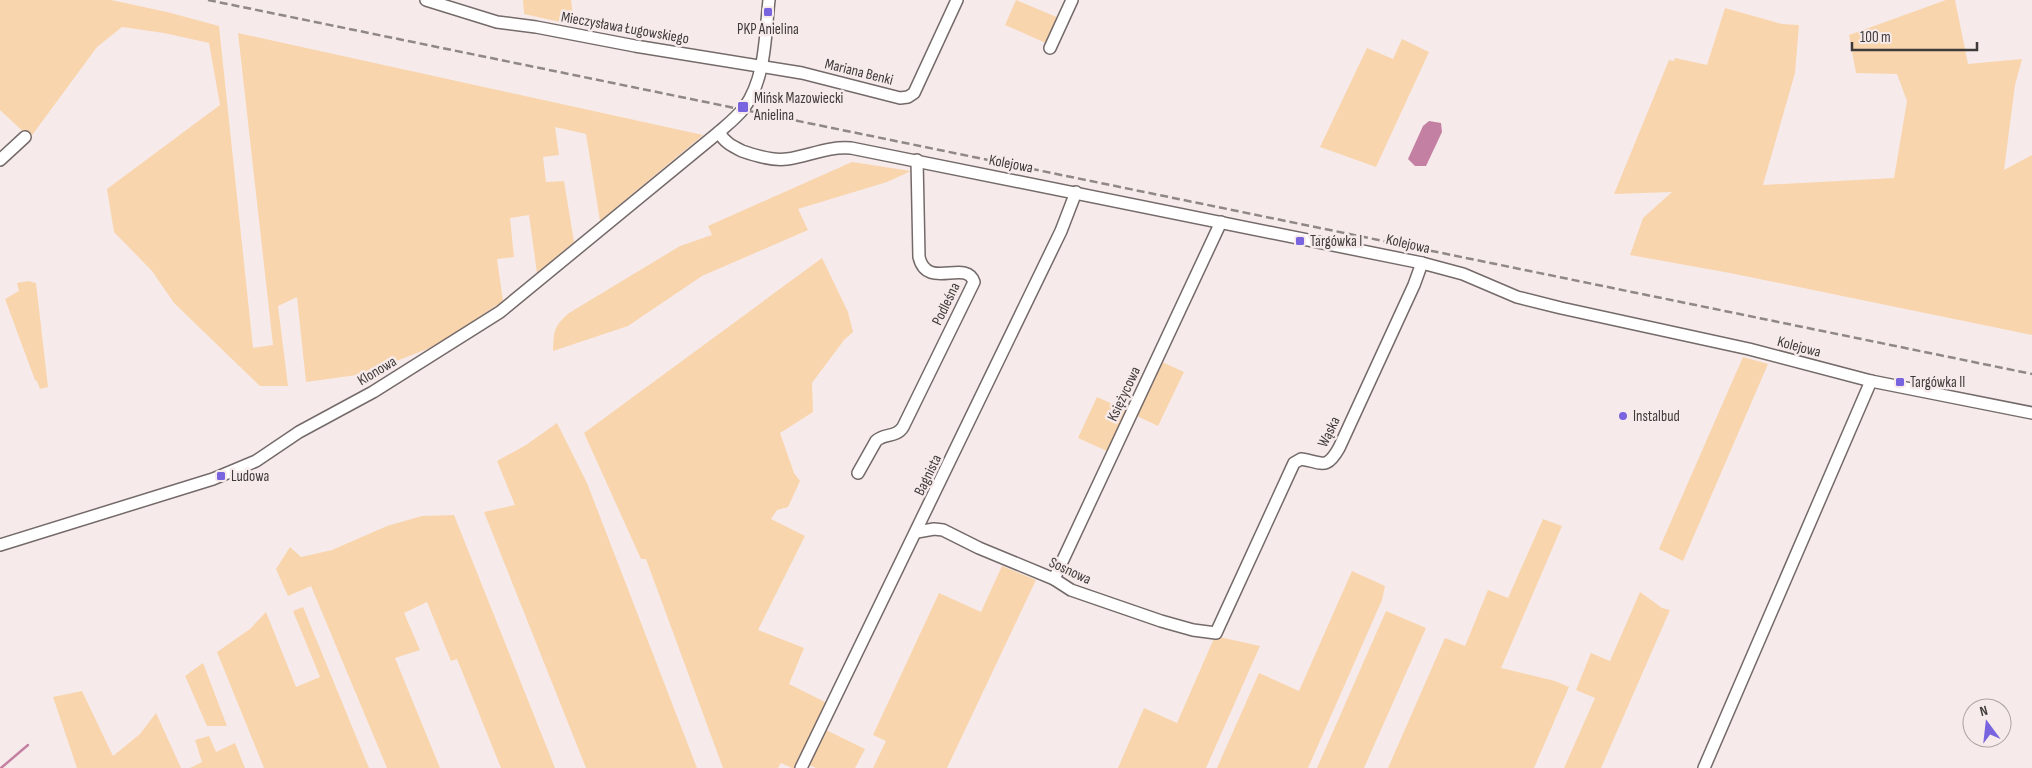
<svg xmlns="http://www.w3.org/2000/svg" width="2032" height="768" viewBox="0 0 2032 768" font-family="'Sofia Sans Condensed',sans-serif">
	<rect width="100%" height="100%" fill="#f6ebea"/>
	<g fill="#f9d5ad">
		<path d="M0,0H111L167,12L219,26L253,348L273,345L238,33L703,135L600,221L586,134L555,127L559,155L543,157L546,182L564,181L574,242L537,273L529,215L510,218L514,257L497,259L503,301L437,345L364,374L306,382L297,297L278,306L288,386H260L174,303L152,271L114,232L107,189L220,105L209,43L164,33L122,27L97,47L30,138L0,110Z"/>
		<path d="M523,0H571L574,25L524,14Z"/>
		<path d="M1016,0L1059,18L1048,44L1005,25Z"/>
		<path d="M1946,0H1955L1968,64L2022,59L2015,85L2004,170L2032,155V335L1730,273L1630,255L1643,218L1672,192L1614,194L1669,60L1674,61L1675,58L1707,65L1725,8L1782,24L1799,25L1795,73L1763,185L1894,178L1907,101L1897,74L1856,73L1849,35Z"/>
		<path d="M1402,39L1429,52L1376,167L1320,147L1367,48L1393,59Z"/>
		<path d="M852,162L911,171L887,182L798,209L808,230L702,276L628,326L553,351C554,331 553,327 569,313L680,246L712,235L708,226Z"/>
		<path d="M822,258L848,312L853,332L844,340L812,383L813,412L780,433L794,473L800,481L788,507L777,510L771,519L805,536L758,630L804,648L789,684L829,704L799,768H792L781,763L778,768H723L646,559H641L584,433Z"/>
		<path d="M28,281L36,283L48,387L40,389L37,381L35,380L5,299L19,291L17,283Z"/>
		<path d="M1743,357L1768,364L1683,561L1659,549Z"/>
		<path d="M1160,361L1184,372L1158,426L1135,415Z"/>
		<path d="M1097,397L1128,411L1109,452L1078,438Z"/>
		<path d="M557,423L587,483L697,768H586L484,512L515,505L497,461L526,445Z"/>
		<path d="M454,515L555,768H501L457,659L451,661L427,602L404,613L420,650L395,658L440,768H387L311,586L288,596L276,569L290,547L301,557L332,550L387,526L422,516Z"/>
		<path d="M1543,519L1562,526L1501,668L1555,681L1569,687L1534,768H1388L1445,638L1465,646L1488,590L1508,598Z"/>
		<path d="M1002,566L1036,580L947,768H873L886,741L873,735L939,593L981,612Z"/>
		<path d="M1352,571L1385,586L1382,600L1308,768H1217L1259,673L1299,691Z"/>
		<path d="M1640,592L1662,608L1670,610L1601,768H1564L1595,698L1576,690L1591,653L1610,661Z"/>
		<path d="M303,607L369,768H264L217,652L250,629L266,612L296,687L320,677L293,611Z"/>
		<path d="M1386,611L1426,628L1364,768H1317Z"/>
		<path d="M1215,636L1260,646L1206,768H1118L1144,708L1177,723Z"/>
		<path d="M203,663L227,726H207L186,678L185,676Z"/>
		<path d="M82,691L113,756L140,734L156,713L181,768H77L53,697Z"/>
		<path d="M824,729L865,749L855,768H816L807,764Z"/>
		<path d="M209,736L216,752L235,743L245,768H190L202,762L195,740Z"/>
	</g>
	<path fill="#c480a2" d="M1429,121L1441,123L1442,132L1426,166H1415L1408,159L1423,126Z"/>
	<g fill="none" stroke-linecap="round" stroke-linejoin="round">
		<path stroke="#c480a2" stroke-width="2.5" d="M1,768L28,745"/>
		<g stroke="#746a69" stroke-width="14">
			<g id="minor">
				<path d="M426,0L497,22L536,27L635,46L802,73L900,98L908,97L914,93L957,0"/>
				<path d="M1050,48L1072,0"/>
				<path d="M719,132C724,142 732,146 742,151C756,156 772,161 787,159C809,156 828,146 851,148L1422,263L1463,274L1517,297L1561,308L1749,349L1871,381L2032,413"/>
				<path d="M0,160L25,137"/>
				<path d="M858,473L876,441C884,433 896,438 903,427L974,282C966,258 927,291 919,257L917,160"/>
				<path d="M917,532L934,529L943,530L979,548L1054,579L1071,590L1161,621L1193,630L1216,633L1294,463L1301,459C1322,462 1326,471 1339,448L1414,285L1422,263"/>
				<path d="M0,545L213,479L256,461L299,432L373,392L500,312L719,132C727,125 737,117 744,108C766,78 765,36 769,0"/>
				<path d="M1054,579L1221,222"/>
				<path d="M801,768L1061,231L1076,192"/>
				<path d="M1704,768L1871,381"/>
			</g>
		</g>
		<use href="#minor" stroke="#fff" stroke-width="11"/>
		<path stroke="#8f8887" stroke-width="2.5" stroke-dasharray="8 4" stroke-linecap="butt" d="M208,0L2032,374"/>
	</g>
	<g fill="#7864df" stroke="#f6ebea" stroke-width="2">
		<rect x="763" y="7" width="10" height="10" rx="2.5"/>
		<rect x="737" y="101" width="12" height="12" rx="2.5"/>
		<rect x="1295" y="236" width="10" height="10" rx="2.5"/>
		<rect x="1895" y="377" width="10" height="10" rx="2.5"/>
		<circle cx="1623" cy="416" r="5"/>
		<rect x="216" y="471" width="10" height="10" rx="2.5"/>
	</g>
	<g text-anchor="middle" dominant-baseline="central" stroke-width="5" stroke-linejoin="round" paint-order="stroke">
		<g font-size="15" fill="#3f3b3a" stroke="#f6ebea">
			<text transform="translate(625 28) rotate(10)">Mieczysława Ługowskiego</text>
			<text transform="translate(859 72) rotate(14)">Mariana Benki</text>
			<text transform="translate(1011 164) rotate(11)">Kolejowa</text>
			<text transform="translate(1408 244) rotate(13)">Kolejowa</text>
			<text transform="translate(946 304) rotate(-64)">Podleśna</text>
			<text transform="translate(1799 347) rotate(15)">Kolejowa</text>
			<text transform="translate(377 371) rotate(-31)">Klonowa</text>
			<text transform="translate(1124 394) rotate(-65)">Księżycowa</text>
			<text transform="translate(1329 432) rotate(-64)">Wąska</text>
			<text transform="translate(928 475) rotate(-64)">Bagnista</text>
			<text transform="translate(1070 571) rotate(25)">Sosnowa</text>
		</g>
		<g font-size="15" fill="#3f3b3a" stroke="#f6ebea" text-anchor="start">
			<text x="768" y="29" text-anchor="middle">PKP Anielina</text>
			<text x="754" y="98">Mińsk Mazowiecki<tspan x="754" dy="17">Anielina</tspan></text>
			<text x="1310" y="241">Targówka I</text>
			<text x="1910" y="382">Targówka II</text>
			<text x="1633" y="416">Instalbud</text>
			<text x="231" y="476">Ludowa</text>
		</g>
	</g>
	<g transform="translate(1987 723) rotate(345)"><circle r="24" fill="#f6ebea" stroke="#ada5a4"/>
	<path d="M0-4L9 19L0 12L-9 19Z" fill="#7864df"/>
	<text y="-8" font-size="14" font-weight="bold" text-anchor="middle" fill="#3f3b3a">N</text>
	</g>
	<path d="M1852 42v8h125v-8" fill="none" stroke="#3f3b3a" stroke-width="2.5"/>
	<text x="1860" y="42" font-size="15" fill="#3f3b3a" stroke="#f6ebea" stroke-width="4" paint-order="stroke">100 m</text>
</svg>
